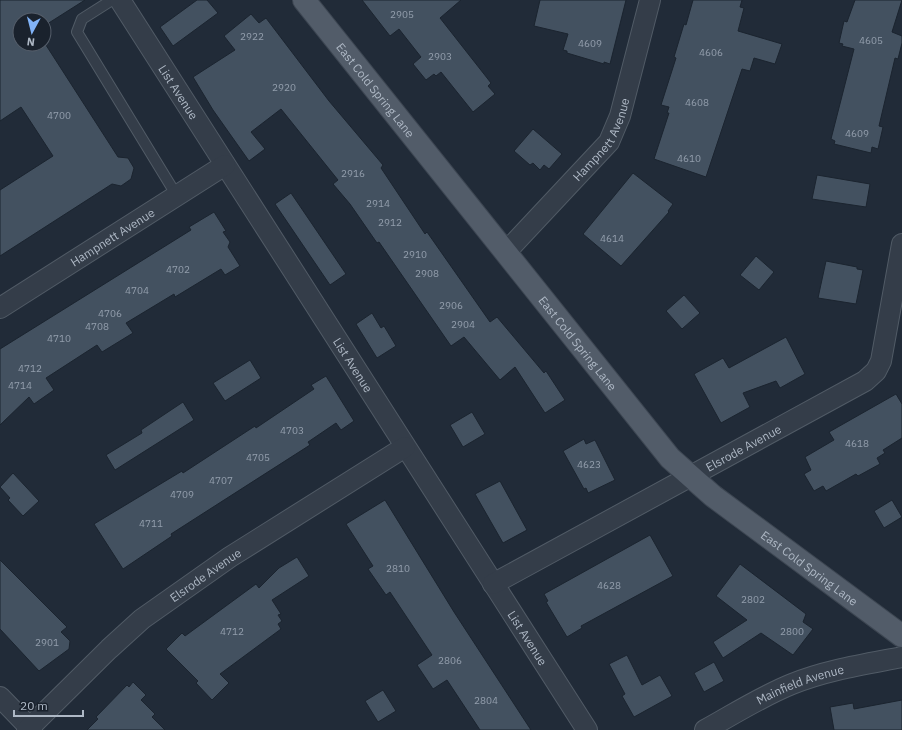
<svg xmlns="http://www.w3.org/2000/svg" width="902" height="730" viewBox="0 0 902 730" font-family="'IBM Plex Sans',sans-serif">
	<rect width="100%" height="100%" fill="#212b38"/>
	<g fill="#435160" stroke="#1b242f">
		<path d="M0,0H85L44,26V20H20V44H44V42L118,157L128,158L134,168L131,179L121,186L112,184L0,256V190L53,156L21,107L0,121Z"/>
		<path d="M197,0H207L218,13L173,46L160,27Z"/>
		<path d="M362,0H461L440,18L491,83L488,86L495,94L473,112L441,72L436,76L434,74L426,80L413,64L421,57L399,29L390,36Z"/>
		<path d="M540,0H626L610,64L604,62V64L567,53V51L563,50L568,34L534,26Z"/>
		<path d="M693,0H742L740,7L744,8L738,31L782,44L775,64L754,58L750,71L742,69L706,177L654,159L669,113H667L669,107L661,105L676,58L674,57L684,24L686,25Z"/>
		<path d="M855,0H902L892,32L902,36V43L898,59L895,58L879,126L883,127L878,149L872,147L871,153L834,144L835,141L831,139L854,49L842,46L843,44L839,43L844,21L847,22Z"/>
		<path d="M251,14L259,23L266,18L329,101L383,165L381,168L425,234L427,232L490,322L497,317L544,373L546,371L565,400L545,413L515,367L500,380L464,337L451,346L379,242L377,243L350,204L333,184L338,180L281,109L251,132L265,149L249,161L213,110L193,77L235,50L224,36Z"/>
		<path d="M533,129L562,154L549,169L544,165L540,170L533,163L530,165L514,151Z"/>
		<path d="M633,173L673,204L668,211L669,212L621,266L583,234Z"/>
		<path d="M817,175L870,184L866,207L812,199Z"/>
		<path d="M291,193L346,274L330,285L275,204Z"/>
		<path d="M214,212L226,231L223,232L230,242L228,247L240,266L225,275L221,269L175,297L174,294L126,323L133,333L102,352L97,345L46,378L54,390L34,404L29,397L0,425V349L191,230L189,227Z"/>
		<path d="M756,256L774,272L759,290L740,275Z"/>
		<path d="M826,261L857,267V269L863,270L856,304L818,298Z"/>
		<path d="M684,295L700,313L682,329L666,311Z"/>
		<path d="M372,313L381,328L384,326L396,346L377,358L356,324Z"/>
		<path d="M786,337L805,374L780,388L776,381L743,393L750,407L721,423L694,374L723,358L729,368Z"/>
		<path d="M250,360L261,378L225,401L213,383Z"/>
		<path d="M326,376L354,421L341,430L336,423L308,442L310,445L171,534L172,536L123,569L94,524L182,471L183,473L255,426L256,428L314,389L311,385Z"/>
		<path d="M896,394L902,404V438L883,450L885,453L877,458L880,464L858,476L856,474L826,491L823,486L814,491L804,474L811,470L805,457L834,440L829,432Z"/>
		<path d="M183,402L194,420L115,470L106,455L142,433L141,430Z"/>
		<path d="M472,412L485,434L463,447L450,425Z"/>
		<path d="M584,439L586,444L595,440L615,480L588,493L586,488L584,489L563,451Z"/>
		<path d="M13,473L39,501L23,516L8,500L10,498L0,487Z"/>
		<path d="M500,481L527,530L503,543L475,494Z"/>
		<path d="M385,500L454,612L531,730H480L447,680L433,689L417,665L432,655L390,592L386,595L368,569L373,566L346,524Z"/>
		<path d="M892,500L902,517L884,528L874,511Z"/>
		<path d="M650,535L673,576L581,626L582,628L567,637L546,602L548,601L544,594Z"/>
		<path d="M297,557L309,576L272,600L281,614L278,615L282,621L278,624L281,629L220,674L229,683L212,700L196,683L198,681L166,649L182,633L185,636L256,584L259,588L279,568Z"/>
		<path d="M0,560L67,627L61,632L70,641L69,649L39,671L0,629Z"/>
		<path d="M740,564L806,614L803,622L813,629L793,655L761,633L723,658L713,642L747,620L716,596Z"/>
		<path d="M627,655L642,685L660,675L672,696L634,717L622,696L625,694L609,664Z"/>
		<path d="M714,662L724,681L704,692L694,673Z"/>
		<path d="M133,682L146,695L141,700L155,714L152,717L165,730H87L98,719L96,717L127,685L129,687Z"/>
		<path d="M383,690L396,711L378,722L365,701Z"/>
		<path d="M902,700V730H834L830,707L853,703L854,709Z"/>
	</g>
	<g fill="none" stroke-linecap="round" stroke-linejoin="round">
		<g stroke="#515b66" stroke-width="12">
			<path id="service" d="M112,0L82,19L77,32L177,196"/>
		</g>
		<g stroke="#515b66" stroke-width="22">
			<g id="minor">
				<path id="s1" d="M120,0L587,730"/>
				<path id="s2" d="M506,252L609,142L620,116L650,0"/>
				<path id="s3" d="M0,308L225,165"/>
				<path id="s4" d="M493,584L865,381L876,371L881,361L902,244"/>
				<path d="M0,697L32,730"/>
				<path id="s5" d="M27,730L109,649L142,619L230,557L405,447"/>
				<path id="s6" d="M705,730C734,714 762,696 792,684C826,670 866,664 902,657"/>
			</g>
		</g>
		<g stroke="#3d4652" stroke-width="24">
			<g id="primary">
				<path id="s7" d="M304,0L670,458L713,496L902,636"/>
			</g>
		</g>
		<use href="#service" stroke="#343d49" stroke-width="10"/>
		<use href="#minor" stroke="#343d49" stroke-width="20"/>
		<use href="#primary" stroke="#525c69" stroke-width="22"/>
	</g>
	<g text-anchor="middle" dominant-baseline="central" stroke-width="3" stroke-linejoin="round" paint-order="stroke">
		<g font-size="10" fill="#939eac">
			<text x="402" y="14">2905</text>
			<text x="252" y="36">2922</text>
			<text x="871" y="40">4605</text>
			<text x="590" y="43">4609</text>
			<text x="711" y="52">4606</text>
			<text x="440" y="56">2903</text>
			<text x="284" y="87">2920</text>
			<text x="697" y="102">4608</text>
			<text x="59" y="115">4700</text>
			<text x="857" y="133">4609</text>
			<text x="689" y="158">4610</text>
			<text x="353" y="173">2916</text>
			<text x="378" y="203">2914</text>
			<text x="390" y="222">2912</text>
			<text x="612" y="238">4614</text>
			<text x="415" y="254">2910</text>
			<text x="178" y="269">4702</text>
			<text x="427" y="273">2908</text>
			<text x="137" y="290">4704</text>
			<text x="451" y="305">2906</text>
			<text x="110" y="313">4706</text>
			<text x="463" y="324">2904</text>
			<text x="97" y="326">4708</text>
			<text x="59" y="338">4710</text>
			<text x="30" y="368">4712</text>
			<text x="20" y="385">4714</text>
			<text x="292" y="430">4703</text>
			<text x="857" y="443">4618</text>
			<text x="258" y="457">4705</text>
			<text x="589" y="464">4623</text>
			<text x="221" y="480">4707</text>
			<text x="182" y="494">4709</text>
			<text x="151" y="523">4711</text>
			<text x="398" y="568">2810</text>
			<text x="609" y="585">4628</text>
			<text x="753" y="599">2802</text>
			<text x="232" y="631">4712</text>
			<text x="792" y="631">2800</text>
			<text x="47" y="642">2901</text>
			<text x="450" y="660">2806</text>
			<text x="486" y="700">2804</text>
		</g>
		<g font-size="12" fill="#aeb8c5" stroke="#1a222d">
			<text stroke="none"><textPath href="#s7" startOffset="115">East Cold Spring Lane</textPath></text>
			<text stroke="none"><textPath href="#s1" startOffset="109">List Avenue</textPath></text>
			<text stroke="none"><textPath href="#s2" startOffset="149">Hampnett Avenue</textPath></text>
			<text stroke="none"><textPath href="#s3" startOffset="133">Hampnett Avenue</textPath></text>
			<text stroke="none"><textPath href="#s7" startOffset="439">East Cold Spring Lane</textPath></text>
			<text stroke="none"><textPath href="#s1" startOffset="433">List Avenue</textPath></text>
			<text stroke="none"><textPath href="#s4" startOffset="285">Elsrode Avenue</textPath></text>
			<text stroke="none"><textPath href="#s7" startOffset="764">East Cold Spring Lane</textPath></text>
			<text stroke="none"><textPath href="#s5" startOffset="237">Elsrode Avenue</textPath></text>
			<text stroke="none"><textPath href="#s1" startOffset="757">List Avenue</textPath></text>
			<text stroke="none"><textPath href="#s6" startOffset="106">Mainfield Avenue</textPath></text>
		</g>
	</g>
	<g transform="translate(32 32) rotate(187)"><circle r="19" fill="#1a222d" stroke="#555e6a"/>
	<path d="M0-3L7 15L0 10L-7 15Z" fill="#81b3f8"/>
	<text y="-6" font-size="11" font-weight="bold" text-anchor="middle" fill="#aeb8c5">N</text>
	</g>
	<path d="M14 710v6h69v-6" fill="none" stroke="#aeb8c5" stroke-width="2"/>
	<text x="20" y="710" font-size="12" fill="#aeb8c5" stroke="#1a222d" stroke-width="3" paint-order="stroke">20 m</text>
</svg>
